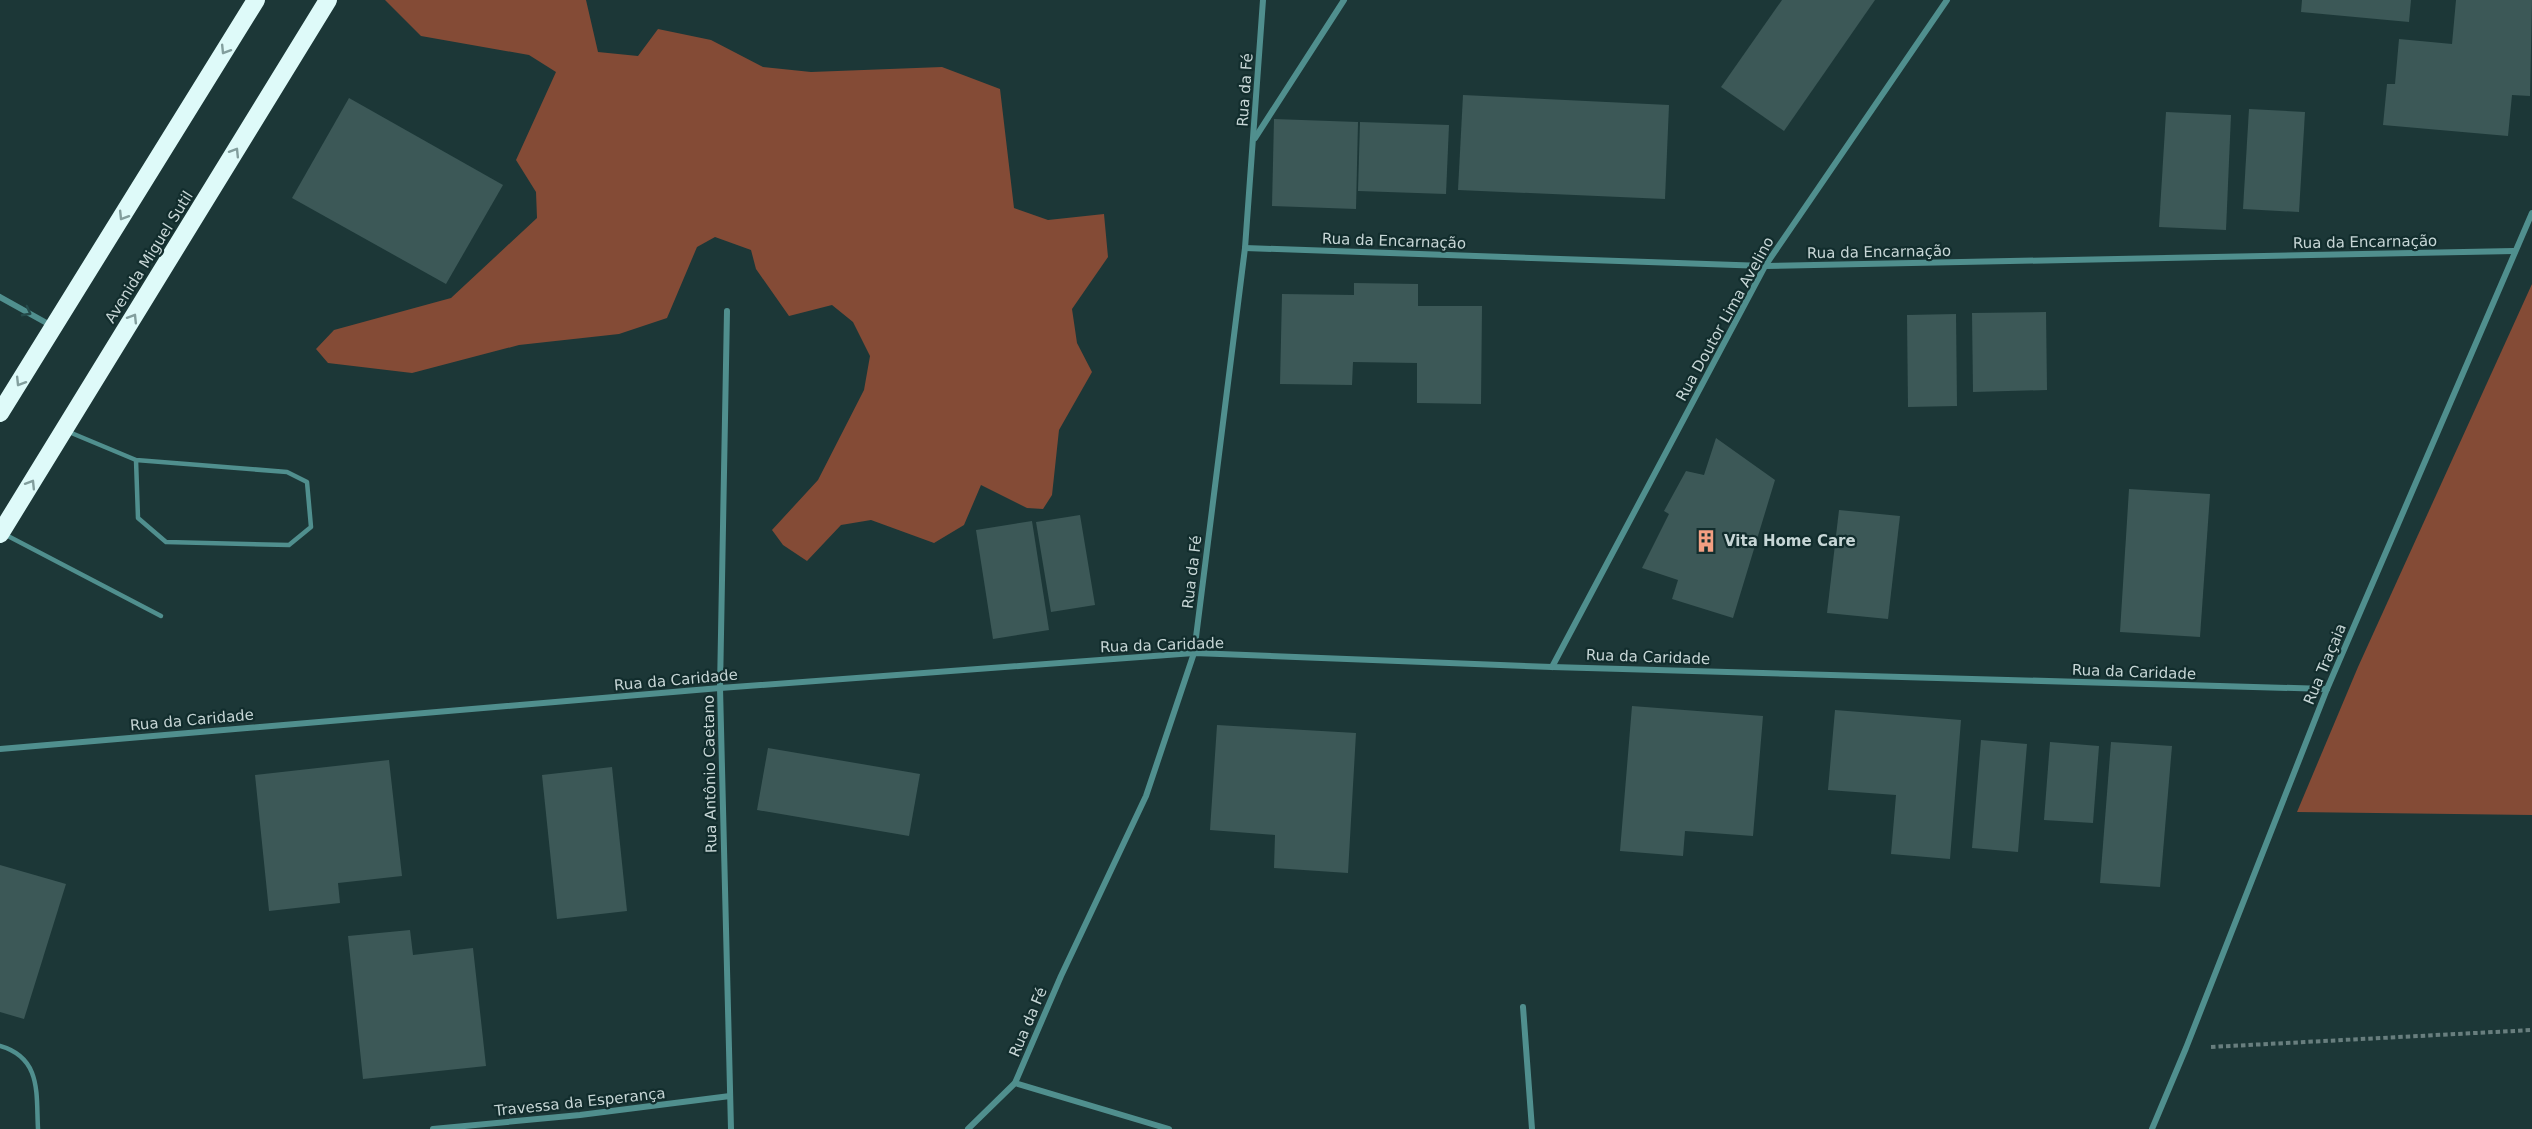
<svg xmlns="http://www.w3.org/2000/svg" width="2532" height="1129" viewBox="0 0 2532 1129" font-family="'DejaVu Sans',sans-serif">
	<rect width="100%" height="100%" fill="#1c3737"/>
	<g fill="#844b36">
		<path d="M385,0H586L598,52L638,56L658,29L711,40L763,67L811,72L942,67L1000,89L1014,208L1048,220L1104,214L1108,257L1072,309L1077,343L1092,372L1059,430L1052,495L1043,509L1027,508L981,485L964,525L934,543L871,520L841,525L807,561L783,545L772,530L818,480L864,390L870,356L853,322L832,305L789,316L756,269L751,250L715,237L697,247L667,318L619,334L519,345L412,373L328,363L316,349L334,330L451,298L537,218L536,192L516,160L556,72L529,55L421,36Z"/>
		<path d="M2532,284V815L2297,812L2358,667Z"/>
	</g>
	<g fill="#3c5857">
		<path d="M1782,0H1875L1784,131L1721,87Z"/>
		<path d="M2302,0H2411L2409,22L2301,12Z"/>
		<path d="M2456,0H2532L2530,96L2512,95L2508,136L2383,125L2387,84H2395L2399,39L2452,44Z"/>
		<path d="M1463,95L1669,105L1665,199L1458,190Z"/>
		<path d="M349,98L503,185L446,284L292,198Z"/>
		<path d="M2249,109L2305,112L2299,212L2243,209Z"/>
		<path d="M2166,112L2231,115L2226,230L2159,227Z"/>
		<path d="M1274,119L1358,122L1356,209L1272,206Z"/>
		<path d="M1360,122L1449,125L1446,194L1358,191Z"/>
		<path d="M1354,283L1418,284V306H1482L1481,404L1417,403V363L1353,362L1352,385L1280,384L1282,294L1354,295Z"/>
		<path d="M2046,312L2047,390L1973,392L1972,313Z"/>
		<path d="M1956,314L1957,406L1908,407L1907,315Z"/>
		<path d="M1716,438L1775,480L1733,618L1672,599L1678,580L1642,568L1669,514L1664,511L1686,471L1704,475Z"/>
		<path d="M2129,489L2210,494L2200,637L2120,632Z"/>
		<path d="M1839,510L1900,516L1888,619L1827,613Z"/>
		<path d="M1080,515L1095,605L1051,612L1036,522Z"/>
		<path d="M1032,521L1049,630L993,639L976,530Z"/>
		<path d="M1632,706L1763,716L1753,836L1685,831L1683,856L1620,851Z"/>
		<path d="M1835,710L1961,720L1950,859L1891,854L1896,795L1828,790Z"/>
		<path d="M1217,725L1356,733L1348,873L1274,868L1275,835L1210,830Z"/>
		<path d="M1981,740L2027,744L2018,852L1972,848Z"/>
		<path d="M2050,742L2099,746L2093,823L2044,820Z"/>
		<path d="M2111,742L2172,746L2160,887L2100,883Z"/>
		<path d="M768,748L920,774L909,836L757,810Z"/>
		<path d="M389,760L402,876L338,883L340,903L269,911L255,775Z"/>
		<path d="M612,767L627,911L557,919L542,775Z"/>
		<path d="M0,865L66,884L24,1019L0,1012Z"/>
		<path d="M410,930L413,955L473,948L486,1066L363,1079L348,936Z"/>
	</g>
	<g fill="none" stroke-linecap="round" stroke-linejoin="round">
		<path stroke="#687e7e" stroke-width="4" stroke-dasharray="4.5 3" stroke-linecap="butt" d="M2211,1047L2532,1030"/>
		<g stroke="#508f8e" stroke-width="4.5">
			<path d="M69,432L136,460L287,472L307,482L311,527L289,545L166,542L138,518L136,460"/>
			<path d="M6,535L161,616"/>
			<path d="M0,1046C42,1058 36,1094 38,1129"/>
		</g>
		<g stroke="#508f8e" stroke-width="6">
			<path d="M1255,138L1344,0"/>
			<path d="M1245,248L1765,266L2514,251"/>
			<path d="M0,297L52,326"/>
			<path d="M727,311L720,688L731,1129"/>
			<path d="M1552,667L1765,266L1947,0"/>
			<path d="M0,749L720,688L1194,653L1552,667L2327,689"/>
			<path d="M1523,1007L1532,1129"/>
			<path d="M1015,1083L1169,1129"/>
			<path d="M433,1129L580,1115L730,1096"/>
			<path d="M968,1129L1015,1083L1061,976L1146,796L1194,653L1245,248L1263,0"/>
			<path d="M2152,1129L2186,1048L2327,689L2532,213"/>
		</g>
		<g stroke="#defaf9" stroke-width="18">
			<path d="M0,413L256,0"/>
			<path d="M0,534L328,0"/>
		</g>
	</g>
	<defs><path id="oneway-chevron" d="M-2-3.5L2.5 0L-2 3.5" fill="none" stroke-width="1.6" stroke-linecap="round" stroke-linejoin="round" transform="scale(1.5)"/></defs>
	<g stroke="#829e9d">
		<use href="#oneway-chevron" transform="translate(225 50) rotate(122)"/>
		<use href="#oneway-chevron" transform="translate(235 152) rotate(-58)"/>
		<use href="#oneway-chevron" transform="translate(123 216) rotate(122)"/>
		<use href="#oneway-chevron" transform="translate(133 318) rotate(-58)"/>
		<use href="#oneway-chevron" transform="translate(20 382) rotate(122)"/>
		<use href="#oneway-chevron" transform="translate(31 484) rotate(-58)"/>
	</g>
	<use stroke="#254a4a" href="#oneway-chevron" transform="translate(27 312) rotate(28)"/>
	<defs>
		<g id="building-bare" transform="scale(1.8)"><path d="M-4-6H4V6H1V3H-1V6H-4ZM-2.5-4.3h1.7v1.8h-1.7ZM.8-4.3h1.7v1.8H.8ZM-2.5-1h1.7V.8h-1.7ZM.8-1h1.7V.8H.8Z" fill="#f39f82" stroke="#122d2d" stroke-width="2.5" paint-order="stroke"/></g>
	</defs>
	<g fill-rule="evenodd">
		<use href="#building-bare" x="1706" y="541"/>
	</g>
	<g text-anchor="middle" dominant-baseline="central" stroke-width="4.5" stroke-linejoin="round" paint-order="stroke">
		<g font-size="15" fill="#c7d6d6" stroke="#122d2d">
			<text transform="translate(1245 90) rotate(-86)">Rua da Fé</text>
			<text transform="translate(1394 241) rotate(2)">Rua da Encarnação</text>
			<text transform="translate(2365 242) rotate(-1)">Rua da Encarnação</text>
			<text transform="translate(1879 252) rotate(-1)">Rua da Encarnação</text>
			<text transform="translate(149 257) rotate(-58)">Avenida Miguel Sutil</text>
			<text transform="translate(1725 319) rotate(-61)">Rua Doutor Lima Avelino</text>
			<text transform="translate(1192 572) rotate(-83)">Rua da Fé</text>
			<text transform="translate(1162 645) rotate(-2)">Rua da Caridade</text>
			<text transform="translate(1648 657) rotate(2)">Rua da Caridade</text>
			<text transform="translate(2325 664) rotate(-67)">Rua Traçaia</text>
			<text transform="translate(2134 672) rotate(2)">Rua da Caridade</text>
			<text transform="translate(676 680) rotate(-5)">Rua da Caridade</text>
			<text transform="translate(192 720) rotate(-5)">Rua da Caridade</text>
			<text transform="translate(710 774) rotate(-91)">Rua Antônio Caetano</text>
			<text transform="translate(1028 1022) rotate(-67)">Rua da Fé</text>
			<text transform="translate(580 1102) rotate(-6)">Travessa da Esperança</text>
		</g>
		<g font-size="15" font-weight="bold" fill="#c7d6d6" stroke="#122d2d" text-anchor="start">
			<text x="1724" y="541">Vita Home Care</text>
		</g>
	</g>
</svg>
